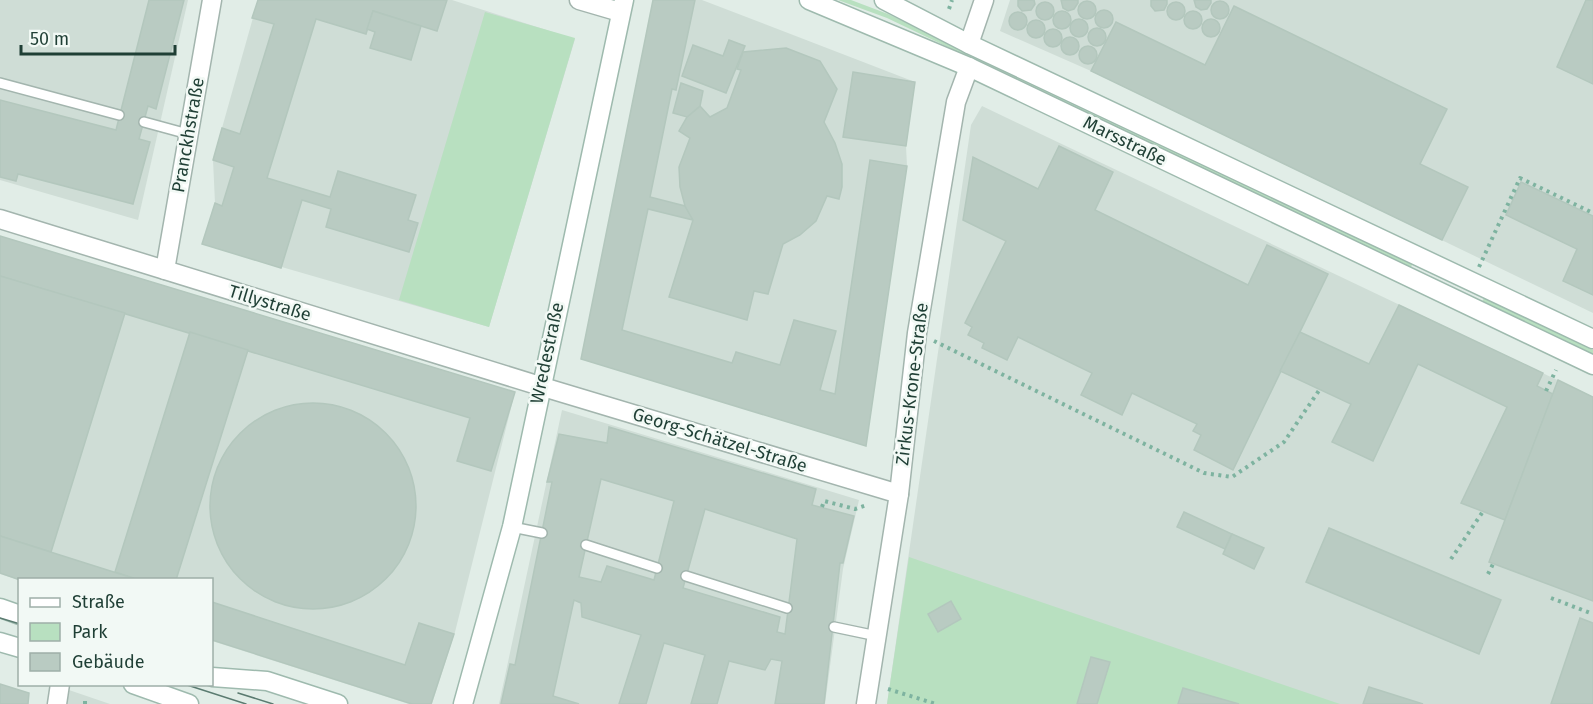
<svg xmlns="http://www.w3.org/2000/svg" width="1593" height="704" viewBox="0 0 1593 704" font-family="'Fira Sans',sans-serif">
	<rect width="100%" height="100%" fill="#e1ede7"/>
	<g fill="#cfddd6">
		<path d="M0,0H188L138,220L0,180Z"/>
		<path d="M258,0H452L575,39L489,327L202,244L215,203L213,160Z"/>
		<path d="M653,0H702L915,82L906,146L907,166L866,446L581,359Z"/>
		<path d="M1010,0H1593V313L1091,71L1000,31Z"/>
		<path d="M982,106L1593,397V704H887L971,125Z"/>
		<path d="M0,236L515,392L455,632L432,704H409L212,641V580H19L0,574Z"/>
		<path d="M562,410L859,500L843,569L825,704H499Z"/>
		<path d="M66,689L110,704H64Z"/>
	</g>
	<g fill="#b8e0c0">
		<path d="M838,0H851L888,14L1412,264L1411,268L887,18Z"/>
		<path d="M485,12L575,38L489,327L399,300Z"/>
		<path d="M1484,298L1593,350V355L1482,302Z"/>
		<path d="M909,557L1340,704H887Z"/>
	</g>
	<g fill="#b9cbc2" stroke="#b3c7bd" stroke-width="1.5" fill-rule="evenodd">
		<path d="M149,0H184L156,109L148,106L139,139L150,142L133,204L18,174L16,181L0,177V100L116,130Z"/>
		<path d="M258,0H447L437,31L373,11L366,34L316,19L267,178L330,197L338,171L416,195L408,220L418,223L409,252L326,227L331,209L302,200L281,268L202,244L215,203L222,206L234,167L213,160L222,128L240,134L274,24L252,18Z"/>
		<path d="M653,0H695L676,90L672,89L650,197L685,206L693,220L648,209L622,330L732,363L736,352L780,365L794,320L836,331L820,390L835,394L870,160L907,166L866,446L581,359Z"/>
		<path d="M1018,0H1034L1035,4L1031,10L1022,11L1018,6Z"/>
		<path d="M1061,0H1078V3L1074,9L1068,11L1063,8Z"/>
		<path d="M1151,0H1167V4L1164,10L1155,11L1151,6Z"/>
		<path d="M1194,0H1211V3L1207,9L1201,10L1196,7Z"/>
		<path d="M1586,0H1593V84L1557,67Z"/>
		<circle cx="1220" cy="10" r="9"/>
		<circle cx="1087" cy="10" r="9"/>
		<circle cx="1176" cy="11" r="9"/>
		<circle cx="1045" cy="11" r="9"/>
		<path d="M1234,6L1447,109L1420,164L1468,187L1442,240L1091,71L1116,22L1205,65Z"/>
		<circle cx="1104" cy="19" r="9"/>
		<path d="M373,11L421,26L411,60L370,48L375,32L367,29Z"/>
		<circle cx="1193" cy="20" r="9"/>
		<circle cx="1062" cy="20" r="9"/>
		<circle cx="1018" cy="21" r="9"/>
		<circle cx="1079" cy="28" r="9"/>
		<circle cx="1211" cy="28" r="9"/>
		<circle cx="1036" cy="29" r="9"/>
		<circle cx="1097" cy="37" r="9"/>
		<circle cx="1053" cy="38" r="9"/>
		<circle cx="1070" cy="46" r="9"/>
		<path d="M729,40L745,46L726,93L682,76L693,45L723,56Z"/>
		<circle cx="1088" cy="55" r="9"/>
		<path d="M786,48L820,61L837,89L824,122L835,143L842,164V187L839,199L827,196L816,221L800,235L783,244L768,294L754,291L747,320L669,297L693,220L685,206L680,187L679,167L690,138L679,131L687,117L700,106L710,117L727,108L741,70L737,69L743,52Z"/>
		<path d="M853,72L915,82L906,146L843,137Z"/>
		<path d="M681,83L703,91L700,106L687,117L673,113Z"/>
		<path d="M1059,146L1113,172L1095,210L1248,285L1267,245L1328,274L1233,470L1194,450L1201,435L1193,431L1197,424L1132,393L1122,415L1081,395L1092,373L1018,337L1007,360L982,348L984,343L968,335L972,327L965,323L1006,241L963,220L973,157L1038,189Z"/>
		<path d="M1521,182L1593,216V295L1563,281L1577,249L1506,215Z"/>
		<path d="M0,236L515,392L491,471L457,461L470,418L0,276Z"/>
		<path d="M0,276L125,313L51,552L0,536Z"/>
		<path d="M1399,305L1543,373L1537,386L1553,394L1505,520L1461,503L1507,407L1418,364L1373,461L1332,442L1351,404L1280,371L1300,332L1369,364Z"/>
		<path d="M190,332L248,350L176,580H139L115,572Z"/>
		<path d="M1558,380L1593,397V601L1489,562Z"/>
		<circle cx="313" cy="506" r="103"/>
		<path d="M609,427L816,489L812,505L854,516L843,563H840L824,704H775L782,661L771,659L765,670L729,661L717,704H691L705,655L664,643L646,704H619L641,635L582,617L581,603L574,600L553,696L579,704H501L510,664L515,665L552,482H547L559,434L607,443ZM601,479L674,501L654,580L607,566L601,582L579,577ZM705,509L797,539L785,634L777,632L780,617L683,588Z"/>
		<path d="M1184,512L1232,534L1225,549L1177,527Z"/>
		<path d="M1329,528L1501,600L1479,654L1306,582Z"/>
		<path d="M1232,534L1264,548L1254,569L1223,554Z"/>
		<path d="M0,536L82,562L139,580H20L0,573Z"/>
		<path d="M951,601L961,619L938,632L928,614Z"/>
		<path d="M212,602L405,665L419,623L454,634L431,704H412L212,640Z"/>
		<path d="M1580,618L1593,623V704H1551Z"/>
		<path d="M1091,657L1110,662L1097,704H1077Z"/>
		<path d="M0,684L29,693L28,704H0Z"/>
		<path d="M1369,687L1423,704H1363Z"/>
		<path d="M1183,688L1239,704H1178Z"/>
	</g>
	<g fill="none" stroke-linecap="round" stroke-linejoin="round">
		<g stroke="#a3b5ae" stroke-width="12">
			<g id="lane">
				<path d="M0,83L119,115"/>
				<path d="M144,122L188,134"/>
				<path d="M512,527L542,533"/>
				<path d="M586,545L657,568"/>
				<path d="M686,576L787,608"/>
				<path d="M834,627L877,636"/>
			</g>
		</g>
		<g stroke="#a3b5ae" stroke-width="21">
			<g id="street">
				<path d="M579,0L620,12"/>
				<path d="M969,44L984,0"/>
				<path d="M0,219L553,390L899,494"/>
				<path d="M165,270L212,0"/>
				<path d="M57,704L60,684"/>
				<path d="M866,704L899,494L917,333L956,102L969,67"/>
			</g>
		</g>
		<g stroke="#9ebaae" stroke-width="21">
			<g id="secondary">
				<path d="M809,0L969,67L1593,365"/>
				<path d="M884,0L969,44L1593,339"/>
				<path d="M0,608L20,615"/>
				<path d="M0,642L20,648"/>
				<path d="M212,677L267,681L338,704"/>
				<path d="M133,684L189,704"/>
				<path d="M463,704L512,527L624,0"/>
			</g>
		</g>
		<g stroke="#7eb3a0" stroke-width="4" stroke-dasharray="3 4.5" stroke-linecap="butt">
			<path d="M949,9L952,0"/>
			<path d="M1479,267L1520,178L1593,213"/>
			<path d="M934,341L1204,473L1232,477L1284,442L1320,389"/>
			<path d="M1546,391L1556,370"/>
			<path d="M822,507L824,501L855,509L867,505"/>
			<path d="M1451,559L1484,510"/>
			<path d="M1488,574L1494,562"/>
			<path d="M1551,598L1593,614"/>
			<path d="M888,689L936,704"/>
			<path d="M85,704V700"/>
		</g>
		<use href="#lane" stroke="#fff" stroke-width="9"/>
		<use href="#street" stroke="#fff" stroke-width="18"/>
		<use href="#secondary" stroke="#fff" stroke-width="18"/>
		<g stroke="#5a7b70" stroke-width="1.5">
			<path d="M0,618L20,624"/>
			<path d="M184,684L246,704"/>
			<path d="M238,693L273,704"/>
		</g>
	</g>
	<g text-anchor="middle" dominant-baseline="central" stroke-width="5" stroke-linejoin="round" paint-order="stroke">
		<g font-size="18" fill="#1f3f35" stroke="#f2f9f5">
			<text transform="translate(188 135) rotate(-80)">Pranckhstraße</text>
			<text transform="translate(1125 141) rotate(26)">Marsstraße</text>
			<text transform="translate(270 303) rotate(17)">Tillystraße</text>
			<text transform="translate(547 353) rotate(-78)">Wredestraße</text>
			<text transform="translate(912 384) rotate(-83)">Zirkus-Krone-Straße</text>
			<text transform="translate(720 440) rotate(17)">Georg-Schätzel-Straße</text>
		</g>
	</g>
	<rect x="18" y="578" width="195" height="108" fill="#f2f9f5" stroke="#9eafa8" stroke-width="1.5"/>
	<rect x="30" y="598" width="30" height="9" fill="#ffffff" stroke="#9eafa8" stroke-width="1.5"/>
	<text x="72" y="608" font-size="18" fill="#1f3f35">Straße</text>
	<rect x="30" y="623" width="30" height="18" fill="#b8e0c0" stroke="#9eafa8" stroke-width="1.5"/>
	<text x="72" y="638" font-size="18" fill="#1f3f35">Park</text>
	<rect x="30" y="653" width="30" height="18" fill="#b9cbc2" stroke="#9eafa8" stroke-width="1.5"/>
	<text x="72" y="668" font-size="18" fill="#1f3f35">Gebäude</text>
	<path d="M21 45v9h154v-9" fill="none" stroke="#1f3f35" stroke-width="3"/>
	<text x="30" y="45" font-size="18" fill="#1f3f35" stroke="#f2f9f5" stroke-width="4.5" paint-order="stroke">50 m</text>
</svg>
